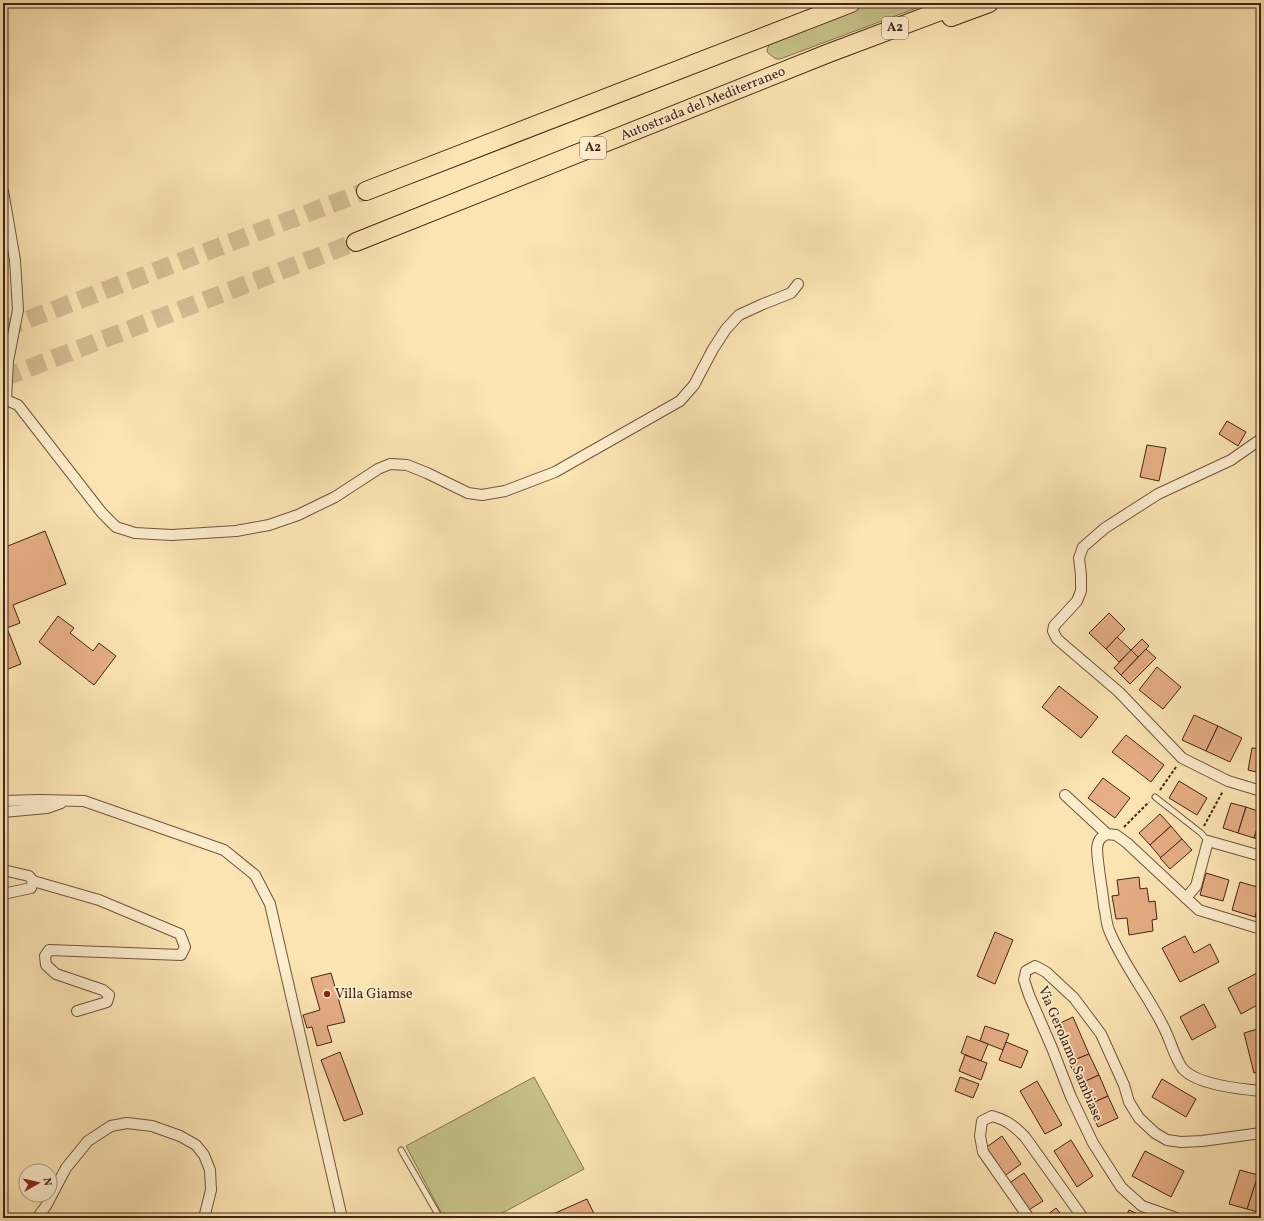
<svg xmlns="http://www.w3.org/2000/svg" width="1264" height="1221" viewBox="0 0 1264 1221" font-family="Vollkorn,serif">
	<rect width="100%" height="100%" fill="#fce5b3"/>
	<filter id="stains"><feTurbulence type="fractalNoise" baseFrequency=".005" numOctaves="4"/><feColorMatrix values="0 0 0 0 .2 0 0 0 0 .09 0 0 0 0 .02 0 0 0 .5 -.17"/></filter>
	<radialGradient id="worn" r=".72"><stop offset=".6" stop-color="#630" stop-opacity="0"/><stop offset="1" stop-color="#630" stop-opacity=".3"/></radialGradient>
	<g fill="#c6c288" stroke="#847350">
		<path d="M865,3H930L780,59H776L768,53L767,51L770,40Z"/>
		<path d="M534,1077L584,1169L493,1218H444L406,1146Z"/>
	</g>
	<g fill="#e6ae85" stroke="#432417">
		<path d="M1227,421L1246,432L1238,446L1219,434Z"/>
		<path d="M1147,445L1166,448L1159,481L1140,477Z"/>
		<path d="M45,531L66,584L13,605L20,623L7,628L21,664L3,671V548Z"/>
		<path d="M1109,613L1125,629L1106,649L1089,633Z"/>
		<path d="M58,616L74,628L70,633L93,651L99,643L116,656L94,685L39,642Z"/>
		<path d="M1117,637L1131,650L1119,662L1106,649Z"/>
		<path d="M1142,639L1149,646L1138,657L1131,650Z"/>
		<path d="M1146,649L1156,658L1130,684L1121,675Z"/>
		<path d="M1131,650L1138,657L1121,675L1114,668Z"/>
		<path d="M1157,667L1181,687L1163,709L1139,690Z"/>
		<path d="M1059,686L1098,717L1081,738L1042,707Z"/>
		<path d="M1194,715L1218,726L1206,751L1182,740Z"/>
		<path d="M1218,726L1242,738L1230,762L1206,751Z"/>
		<path d="M1126,735L1164,765L1151,782L1112,752Z"/>
		<path d="M1252,748L1261,749V773L1248,770Z"/>
		<path d="M1103,778L1130,798L1115,818L1088,798Z"/>
		<path d="M1179,781L1207,798L1197,815L1169,798Z"/>
		<path d="M1231,803L1246,807L1238,833L1223,828Z"/>
		<path d="M1246,807L1261,812V817L1254,838L1238,833Z"/>
		<path d="M1160,814L1171,826L1150,845L1139,833Z"/>
		<path d="M1261,817V840L1254,838Z"/>
		<path d="M1171,826L1182,839L1161,858L1150,845Z"/>
		<path d="M1182,839L1192,850L1170,869L1160,858Z"/>
		<path d="M1206,873L1229,880L1223,901L1200,895Z"/>
		<path d="M1139,877L1140,889L1147,888L1149,902L1155,901L1157,919L1152,920L1153,931L1129,935L1127,918L1116,919L1112,896L1119,895L1117,880Z"/>
		<path d="M1240,882L1261,888V897L1255,917L1232,910Z"/>
		<path d="M1261,897V918L1255,917Z"/>
		<path d="M995,932L1013,940L995,984L977,976Z"/>
		<path d="M1185,936L1194,953L1210,944L1219,962L1180,982L1162,948Z"/>
		<path d="M1261,971V1003L1241,1014L1228,988Z"/>
		<path d="M331,973L345,1022L327,1026L332,1042L317,1046L312,1027L307,1028L303,1015L320,1010L311,978Z"/>
		<path d="M1204,1004L1216,1027L1192,1040L1180,1017Z"/>
		<path d="M1073,1017L1089,1054L1072,1061L1056,1025Z"/>
		<path d="M985,1026L1009,1034L1003,1050L980,1041Z"/>
		<path d="M1261,1028V1071L1254,1073L1244,1033Z"/>
		<path d="M967,1036L988,1044L981,1061L961,1053Z"/>
		<path d="M1006,1042L1028,1051L1021,1068L999,1060Z"/>
		<path d="M340,1052L363,1114L344,1121L321,1060Z"/>
		<path d="M1089,1054L1099,1075L1079,1084L1069,1062Z"/>
		<path d="M965,1055L987,1063L981,1080L959,1071Z"/>
		<path d="M1099,1075L1108,1096L1088,1105L1079,1084Z"/>
		<path d="M960,1077L979,1084L973,1098L955,1091Z"/>
		<path d="M1162,1079L1196,1099L1186,1117L1152,1097Z"/>
		<path d="M1037,1081L1062,1125L1045,1134L1020,1091Z"/>
		<path d="M1108,1096L1118,1118L1098,1127L1088,1105Z"/>
		<path d="M1002,1136L1021,1164L1003,1177L984,1149Z"/>
		<path d="M1071,1140L1093,1176L1077,1187L1054,1151Z"/>
		<path d="M1145,1151L1184,1171L1171,1197L1132,1176Z"/>
		<path d="M1260,1167H1261V1213L1247,1209Z"/>
		<path d="M1240,1170L1258,1175L1247,1209L1229,1204Z"/>
		<path d="M1024,1173L1043,1201L1027,1211L1008,1184Z"/>
		<path d="M587,1199L596,1218H544Z"/>
		<path d="M1056,1208L1064,1218H1043Z"/>
		<path d="M1129,1210L1147,1218H1125Z"/>
	</g>
	<g fill="none" stroke-linecap="round" stroke-linejoin="round">
		<g stroke="#d7be94" stroke-width="18" stroke-dasharray="18 9" stroke-linecap="butt">
			<path d="M3,329L366,191"/>
			<path d="M3,378L356,242"/>
		</g>
		<g stroke="#71543e" stroke-width="7">
			<g id="lane">
				<path d="M1155,797L1201,833L1208,841"/>
				<path d="M401,1150L440,1218"/>
			</g>
		</g>
		<g stroke="#71543e" stroke-width="12">
			<g id="street">
				<path d="M3,191L15,260L18,310L8,361L6,400"/>
				<path d="M3,401L6,400L18,405L102,513L116,527L135,533L172,535L236,531L269,525L298,515L335,497L378,469L390,464L407,465L427,473L468,493L482,495L505,491L555,472L680,401L694,385L713,349L726,329L739,315L763,304L791,293L798,284"/>
				<path d="M1261,439L1231,460L1158,494L1105,528L1083,547L1079,558L1081,575V591L1077,601L1054,626L1053,631L1057,639L1119,692L1182,758L1228,781L1261,791"/>
				<path d="M1065,795L1107,834"/>
				<path d="M3,801L39,800L84,801L224,850L255,875L270,904L342,1218"/>
				<path d="M3,812L47,808L61,803"/>
				<path d="M1107,834C1099,838 1098,841 1097,849C1098,868 1102,887 1104,906C1106,914 1106,923 1109,930C1123,965 1149,996 1165,1030C1171,1042 1175,1059 1183,1069C1198,1085 1240,1089 1261,1091"/>
				<path d="M1107,834L1116,835L1127,843L1186,898L1196,886L1208,841L1261,856"/>
				<path d="M3,870L29,876L33,881L31,888L3,894"/>
				<path d="M33,881L99,900L180,934L185,947L181,955L49,950L45,956L46,965L56,974L103,990L109,995L107,1002L77,1011"/>
				<path d="M1186,898L1199,910L1261,929"/>
				<path d="M37,1218L46,1206L66,1168L88,1141L111,1126L127,1123L152,1126L180,1136L196,1145L204,1155L210,1170L211,1190L204,1218"/>
				<path d="M1029,1218L983,1152L980,1136L982,1121L992,1116C1007,1120 1014,1126 1025,1137L1083,1218"/>
				<path d="M1176,1218L1142,1206L1121,1187L1093,1143L1071,1097L1052,1048L1029,995L1024,980L1026,971L1035,966L1046,972L1074,998L1101,1034L1124,1085L1129,1102L1139,1118L1155,1133L1167,1140L1181,1142L1202,1141L1261,1133"/>
			</g>
		</g>
		<g stroke="#432417" stroke-width="20">
			<g id="highway">
				<path d="M951,17L989,3"/>
				<path d="M366,191L851,3"/>
				<path d="M356,242L829,53L962,3"/>
			</g>
		</g>
		<g stroke="#432417" stroke-width="2" stroke-dasharray="3 2" stroke-linecap="butt">
			<path d="M1160,790L1176,767"/>
			<path d="M1204,826L1223,791"/>
			<path d="M1124,827L1149,802"/>
		</g>
		<use href="#lane" stroke="#fdeece" stroke-width="5"/>
		<use href="#street" stroke="#fdeece" stroke-width="10"/>
		<use href="#highway" stroke="#fce5b3" stroke-width="18"/>
	</g>
	<circle fill="#8f2418" stroke="#fdeece" stroke-width="1.5" cx="327" cy="994" r="4"/>
	<g text-anchor="middle" dominant-baseline="central" stroke-width="3.5" stroke-linejoin="round" paint-order="stroke">
		<g fill="#fdeece" stroke="#7b614e" stroke-width="1">
			<rect x="882" y="17" width="26" height="22" rx="3"/>
			<rect x="580" y="137" width="26" height="22" rx="3"/>
		</g>
		<g font-size="13" font-weight="bold" fill="#432417">
			<text x="895" y="28">A2</text>
			<text x="593" y="148">A2</text>
		</g>
		<g font-size="14" fill="#432417" stroke="#fdeece">
			<text transform="translate(703 104) rotate(-22)">Autostrada del Mediterraneo</text>
			<text transform="translate(1070 1054) rotate(67)">Via Gerolamo Sambiase</text>
		</g>
		<g font-size="14" fill="#432417" stroke="#fdeece" text-anchor="start">
			<text x="335" y="994">Villa Giamse</text>
		</g>
	</g>
	<rect width="1264" height="1221" fill="none" stroke="#fce5b3" stroke-width="16"/>
	<rect x="4" y="4" width="1256" height="1213" fill="none" stroke="#432417" stroke-width="2"/>
	<rect x="8" y="8" width="1248" height="1205" fill="none" stroke="#432417"/>
	<g transform="translate(38 1183) rotate(82)"><circle r="19" fill="#fdeece" stroke="#b39d85"/>
	<path d="M0-3L7 15L0 10L-7 15Z" fill="#8f2418"/>
	<text y="-6" font-size="11" font-weight="bold" text-anchor="middle" fill="#432417">N</text>
	</g>
	<rect width="100%" height="100%" filter="url(#stains)"/>
	<rect width="100%" height="100%" fill="url(#worn)"/>
</svg>
